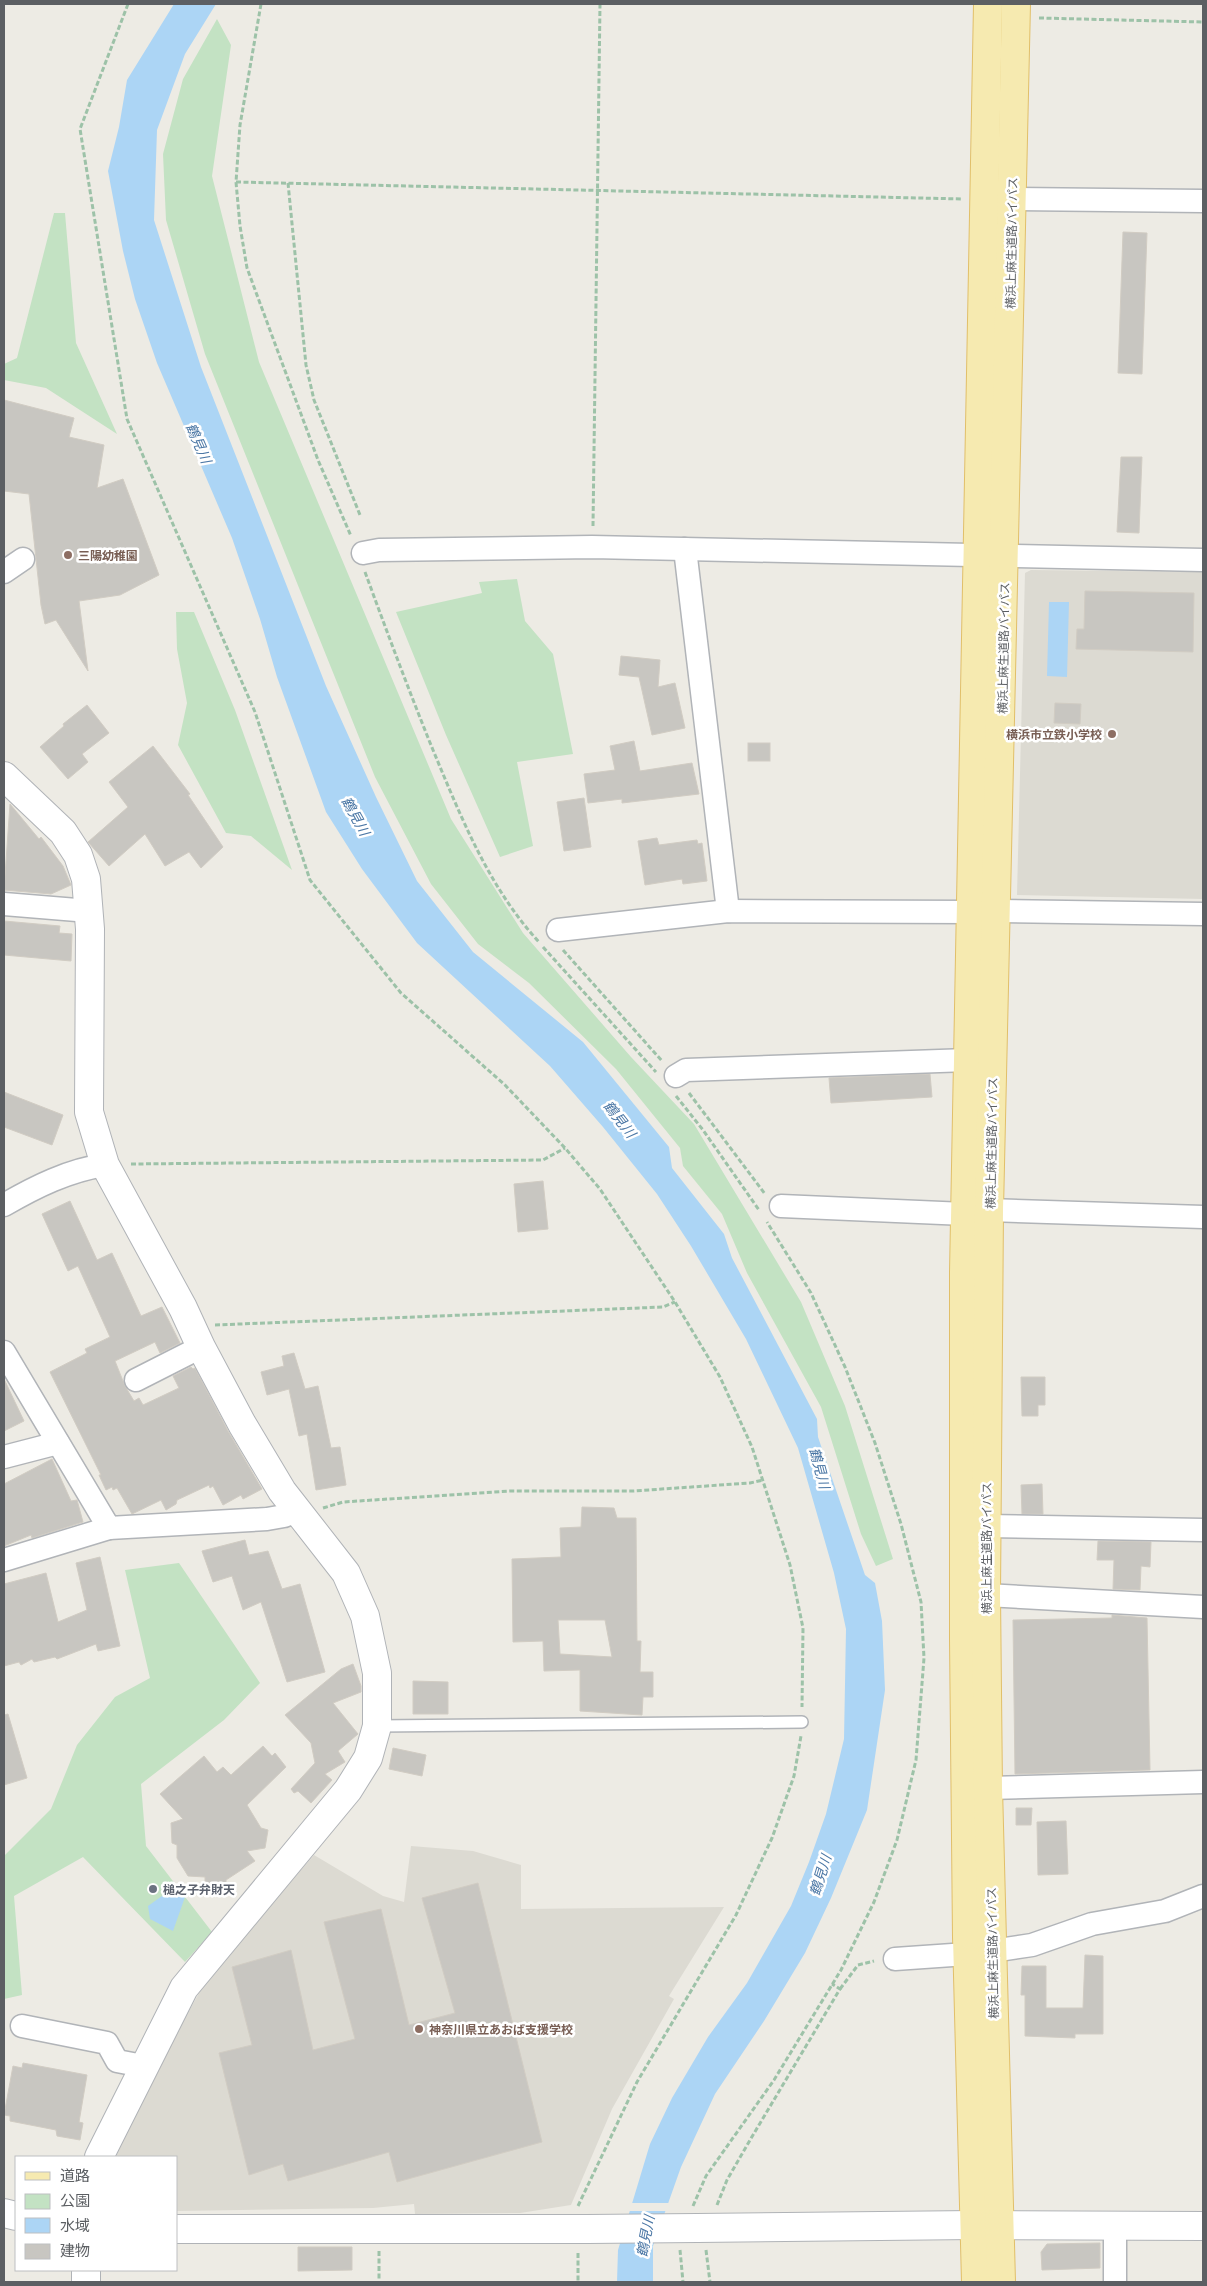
<svg xmlns="http://www.w3.org/2000/svg" width="1207" height="2286" viewBox="0 0 1207 2286" font-family="Barlow,'Noto Sans JP',sans-serif">
	<rect width="100%" height="100%" fill="#edebe4"/>
	<g fill="#dcdad2">
		<path d="M1031,570L1203,572V899L1017,895L1025,573Z"/>
		<path d="M411,1846L473,1851L521,1865V1909L724,1907L669,1996L674,1999L612,2109L571,2205L520,2213L415,2214L414,2204L373,2208L176,2211V2157H116L135,2107L207,1979L314,1855L383,1896L404,1902Z"/>
	</g>
	<g fill="#c3e2c3">
		<path d="M217,19L231,45L212,176L259,362L451,819L523,933L631,1057L694,1124L801,1302L845,1406L893,1559L876,1566L861,1534L821,1407L747,1273L722,1214L683,1166L680,1148L616,1069L529,983L478,944L431,884L375,777L205,354L166,220L163,154L183,79Z"/>
		<path d="M54,213H65L76,343L117,434L46,388L4,380V364L17,358Z"/>
		<path d="M517,579L525,621L553,654L573,754L517,762L533,846L500,857L446,735L396,612L482,593L479,582Z"/>
		<path d="M176,612H194L235,710L292,870L251,836L226,833L178,745L187,703L177,649Z"/>
		<path d="M179,1563L260,1683L224,1720L141,1784L146,1846L212,1932L185,1962L83,1857L14,1896L22,1995L4,1999V1856L51,1809L77,1745L115,1697L150,1678L125,1570Z"/>
	</g>
	<g fill="#acd5f5">
		<path d="M174,4H216L185,54L157,130L154,220L201,367L326,686L376,797L417,881L473,952L583,1042L669,1147L672,1168L724,1234L732,1258L817,1419L818,1437L865,1575L875,1583L882,1621L885,1690L867,1810L831,1898L805,1953L764,2021L715,2094L681,2167L653,2246V2282H617L618,2250L650,2144L672,2098L708,2037L747,1983L791,1906L809,1862L826,1814L844,1739L846,1629L834,1573L798,1448L746,1339L691,1246L657,1194L603,1127L550,1066L417,943L362,869L326,812L277,677L260,619L232,538L157,363L135,299L123,251L108,171L119,127L127,80Z"/>
		<path d="M1049,602H1069L1067,677L1047,676Z"/>
		<path d="M169,1891L185,1897L173,1931L150,1919L148,1906Z"/>
	</g>
	<path fill="#edebe4" d="M628,2203H671L668,2211H626Z"/>
	<g fill="#c8c6c1" stroke="#d1ccc3" fill-rule="evenodd">
		<path d="M1123,232L1147,233L1142,374L1118,373Z"/>
		<path d="M4,400L74,418L69,437L104,445L97,488L123,479L159,575L120,595L79,601L88,671L56,620L45,624L41,605L29,494L4,491Z"/>
		<path d="M1121,457H1142L1139,533L1117,532Z"/>
		<path d="M1085,591L1194,593L1193,652L1076,649L1077,629H1084Z"/>
		<path d="M621,656L660,660L658,687L675,683L685,728L652,735L639,677L619,675Z"/>
		<path d="M1055,703L1081,704L1080,724L1054,723Z"/>
		<path d="M87,705L109,733L82,754L88,762L68,779L40,747L64,726L63,724Z"/>
		<path d="M634,741L640,771L692,763L699,794L622,803V799L588,803L584,774L615,770L610,746Z"/>
		<rect x="748" y="743" width="22" height="18"/>
		<path d="M153,746L190,794L188,795L223,847L201,868L189,852L165,866L145,834L109,866L88,842L128,807L109,782Z"/>
		<path d="M584,798L591,847L564,851L557,802Z"/>
		<path d="M10,804L39,839L41,837L63,866L71,885L51,894L4,890Z"/>
		<path d="M657,838L659,845L697,840L698,844L702,843L707,881L683,884L682,879L645,885L638,841Z"/>
		<path d="M4,921L60,926L59,933L72,934L71,961L4,955Z"/>
		<path d="M930,1074L932,1097L831,1103L829,1078Z"/>
		<path d="M4,1092L63,1115L52,1145L4,1127Z"/>
		<path d="M543,1181L548,1229L518,1232L514,1184Z"/>
		<path d="M70,1201L97,1260L112,1253L141,1316L162,1307L180,1343L160,1353L155,1342L115,1361L125,1386L134,1401L139,1398L143,1405L179,1388L173,1376L191,1367L193,1369L195,1368L228,1431L262,1489L243,1499L241,1495L223,1505L213,1486L210,1488L209,1485L177,1500L176,1504L166,1510L161,1500L132,1514L117,1488L113,1490L112,1487L106,1490L99,1475H101L50,1372L87,1353L85,1349L110,1337L78,1266L68,1271L42,1214Z"/>
		<path d="M294,1353L305,1389L318,1386L331,1448L340,1447L346,1485L316,1490L307,1434L299,1436L289,1389L267,1395L261,1372L284,1366L282,1356Z"/>
		<path d="M1021,1377H1045V1405H1038V1416H1022Z"/>
		<path d="M4,1379L24,1421L4,1431Z"/>
		<path d="M52,1459L71,1501L77,1500L83,1522L32,1538L31,1535L4,1546V1484Z"/>
		<path d="M1042,1484L1043,1514H1022L1021,1485Z"/>
		<path d="M582,1507L614,1508L617,1518H636L637,1641H641L640,1672H653V1697H643L642,1715L580,1711V1670L544,1671L543,1641L513,1642L512,1559L561,1557L560,1528L581,1527ZM558,1620H605L612,1657L560,1654Z"/>
		<path d="M245,1540L249,1555L268,1551L282,1589L300,1584L325,1672L287,1682L261,1602L243,1610L232,1576L213,1582L202,1551Z"/>
		<path d="M1098,1541L1151,1542L1150,1567L1141,1566L1140,1590L1113,1589L1114,1560H1097Z"/>
		<path d="M100,1557L120,1646L98,1651L96,1644L57,1659L55,1657L34,1662L32,1659L21,1665L19,1662L4,1666V1584L46,1573L58,1622L87,1610L76,1563Z"/>
		<path d="M1112,1615L1147,1618L1150,1770L1015,1774L1013,1620L1112,1618Z"/>
		<path d="M353,1664L361,1686V1692L333,1703L358,1734L338,1751L345,1762L325,1774L332,1780L311,1803L298,1791L294,1793L291,1789L315,1763L311,1743L285,1715L341,1669Z"/>
		<path d="M413,1681L448,1682V1714H413Z"/>
		<path d="M8,1714L27,1778L4,1785V1715Z"/>
		<path d="M263,1746L272,1756L275,1753L286,1767L247,1805L261,1828L268,1830L265,1848L247,1851L255,1861L226,1880V1883H205V1877L188,1876L177,1858V1845L172,1843L171,1823L183,1819L160,1794L204,1756L217,1772L223,1767L231,1775Z"/>
		<path d="M393,1748L426,1755L422,1776L389,1769Z"/>
		<path d="M1016,1808H1032L1031,1825H1016Z"/>
		<path d="M1066,1821L1068,1874L1038,1875L1037,1822Z"/>
		<path d="M478,1883L542,2142L397,2182L389,2152L288,2181L283,2164L249,2175L219,2053L252,2045L232,1967L291,1950L313,2050L355,2039L324,1922L381,1909L409,2025L455,2013L422,1898Z"/>
		<path d="M1085,1955L1103,1956V2034H1075V2038L1025,2036V1995H1021L1022,1966H1046V2008H1083Z"/>
		<path d="M23,2063L87,2075L79,2122L83,2123L80,2140L57,2136L56,2130L10,2121V2116L4,2115L13,2066L22,2068Z"/>
		<path d="M1100,2243V2268L1042,2270L1041,2252L1047,2244Z"/>
		<path d="M298,2247H352V2270L298,2271Z"/>
	</g>
	<g fill="none" stroke-linecap="round" stroke-linejoin="round">
		<g stroke="#b1b4b8" stroke-width="14">
			<path id="lane" d="M377,1726L802,1722"/>
		</g>
		<g stroke="#b1b4b8" stroke-width="25">
			<g id="street">
				<path d="M1012,199L1203,201"/>
				<path d="M685,549L728,911"/>
				<path d="M363,553L379,550L592,547L1203,560"/>
				<path d="M4,572L23,559"/>
				<path d="M4,904L89,911"/>
				<path d="M997,911L1203,914"/>
				<path d="M558,930L728,911L971,912"/>
				<path d="M676,1076L686,1070L968,1060"/>
				<path d="M4,1205C35,1187 69,1170 105,1165"/>
				<path d="M781,1206L965,1214"/>
				<path d="M989,1210L1203,1217"/>
				<path d="M4,1352L109,1528L267,1519L284,1516L297,1511"/>
				<path d="M136,1380L201,1347"/>
				<path d="M4,1457L58,1443"/>
				<path d="M986,1526L1203,1530"/>
				<path d="M4,1560L109,1528"/>
				<path d="M986,1595L1203,1607"/>
				<path d="M988,1788L1203,1782"/>
				<path d="M992,1951L1032,1945L1092,1924L1165,1911L1203,1896"/>
				<path d="M895,1959L967,1954"/>
				<path d="M22,2026L107,2043L117,2061L143,2066"/>
				<path d="M1115,2226V2282"/>
			</g>
		</g>
		<g stroke="#b0b3b7" stroke-width="30">
			<g id="secondary">
				<path d="M4,776L63,832L78,855L86,879L90,929L89,1112L105,1165L183,1308L201,1347L242,1424L282,1491L346,1573L365,1616L377,1673V1726L368,1758L348,1790L184,1988L99,2157"/>
				<path d="M4,2213L16,2216"/>
				<path d="M697,2228L974,2225L1203,2226"/>
				<path d="M176,2229H587"/>
				<path d="M86,2282V2270"/>
			</g>
		</g>
		<g stroke="#e1bf69" stroke-width="30">
			<g id="primary">
				<path d="M976,2282L967,1937L964,1639V1272L988,4"/>
				<path d="M1001,2282L988,1788L986,1595L989,1210L1016,4"/>
			</g>
		</g>
		<g stroke="#9dc2a8" stroke-width="3" stroke-dasharray="5 2.5" stroke-linecap="butt">
			<path d="M128,4L80,129L127,419L255,712L310,880L401,993L505,1085L565,1148L600,1189L675,1302L720,1377L752,1447L790,1565L803,1628L802,1707"/>
			<path d="M261,4L240,125L236,182L240,226L247,268L318,460L351,536"/>
			<path d="M1039,18L1203,22"/>
			<path d="M236,182L962,199"/>
			<path d="M288,183L306,365L314,400L360,515"/>
			<path d="M593,526L600,4"/>
			<path d="M365,572C387,632 409,691 433,750C461,817 489,888 539,942"/>
			<path d="M543,947L656,1072"/>
			<path d="M563,950L662,1061"/>
			<path d="M689,1093L765,1194"/>
			<path d="M676,1096L703,1130L759,1210"/>
			<path d="M131,1164L543,1160L565,1148"/>
			<path d="M215,1325L663,1307L675,1302"/>
			<path d="M323,1508L343,1502L511,1491H633L750,1483L763,1480"/>
			<path d="M840,1989L858,1965L874,1961"/>
			<path d="M717,2205L727,2180L753,2135L840,1989L832,1984"/>
			<path d="M578,2206L637,2082L736,1915L772,1838L794,1776L801,1736"/>
			<path d="M693,2206L706,2176L774,2080L841,1970L874,1902L897,1840L916,1760L924,1658L921,1602L901,1524L875,1443L845,1367L811,1293L767,1222"/>
			<path d="M680,2250L683,2282"/>
			<path d="M706,2250L710,2282"/>
			<path d="M379,2251V2282"/>
			<path d="M578,2253V2282"/>
		</g>
		<use href="#lane" stroke="#fff" stroke-width="11"/>
		<use href="#street" stroke="#fff" stroke-width="22"/>
		<use href="#secondary" stroke="#fff" stroke-width="28"/>
		<use href="#primary" stroke="#f6eab0" stroke-width="28"/>
		<g stroke="#b0b3b7" stroke-width="30" stroke-linecap="butt">
			<path id="secondary-bridge" d="M587,2229L697,2228"/>
		</g>
		<use href="#secondary-bridge" stroke="#fff" stroke-width="28"/>
	</g>
	<g fill="#8d6e63" stroke="#fff" stroke-width="2">
		<circle cx="68" cy="555" r="5"/>
		<circle cx="1112" cy="734" r="5"/>
		<circle cx="419" cy="2029" r="5"/>
	</g>
	<circle fill="#6b7280" stroke="#fff" stroke-width="2" cx="153" cy="1889" r="5"/>
	<g text-anchor="middle" dominant-baseline="central" stroke-width="5" stroke-linejoin="round" paint-order="stroke">
		<g font-size="12" fill="#5c5f63" stroke="#fff">
			<text transform="translate(1011 243) rotate(-89)">横浜上麻生道路バイパス</text>
			<text transform="translate(1003 648) rotate(-89)">横浜上麻生道路バイパス</text>
			<text transform="translate(991 1143) rotate(-89)">横浜上麻生道路バイパス</text>
			<text transform="translate(986 1548) rotate(-90)">横浜上麻生道路バイパス</text>
			<text transform="translate(992 1953) rotate(-91)">横浜上麻生道路バイパス</text>
		</g>
		<g font-size="12" font-weight="bold" fill="#785e54" stroke="#fff" text-anchor="start">
			<text x="78" y="555">三陽幼稚園</text>
			<text x="1102" y="734" text-anchor="end">横浜市立鉄小学校</text>
			<text x="429" y="2029">神奈川県立あおば支援学校</text>
		</g>
		<g font-size="12" font-weight="bold" fill="#5b616d" stroke="#fff" text-anchor="start">
			<text x="163" y="1889">槌之子弁財天</text>
		</g>
		<g font-size="14" font-style="italic" fill="#4b77a5" stroke="#fff">
			<text transform="translate(199 443) rotate(66)">鶴見川</text>
			<text transform="translate(356 816) rotate(61)">鶴見川</text>
			<text transform="translate(620 1119) rotate(52)">鶴見川</text>
			<text transform="translate(820 1468) rotate(75)">鶴見川</text>
			<text transform="translate(820 1875) rotate(-73)">鶴見川</text>
			<text transform="translate(645 2236) rotate(-79)">鶴見川</text>
		</g>
	</g>
	<rect width="1207" height="2286" fill="none" stroke="#5c5f63" stroke-width="10"/>
	<rect x="15" y="2156" width="162" height="115" fill="#ffffff" stroke="#bebfc1"/>
	<rect x="25" y="2172" width="25" height="8" fill="#f6eab0" stroke="#bebfc1"/>
	<text x="60" y="2181" font-size="15" fill="#5c5f63">道路</text>
	<rect x="25" y="2194" width="25" height="15" fill="#c3e2c3" stroke="#bebfc1"/>
	<text x="60" y="2206" font-size="15" fill="#5c5f63">公園</text>
	<rect x="25" y="2218" width="25" height="15" fill="#acd5f5" stroke="#bebfc1"/>
	<text x="60" y="2231" font-size="15" fill="#5c5f63">水域</text>
	<rect x="25" y="2244" width="25" height="15" fill="#c8c6c1" stroke="#bebfc1"/>
	<text x="60" y="2256" font-size="15" fill="#5c5f63">建物</text>
</svg>
